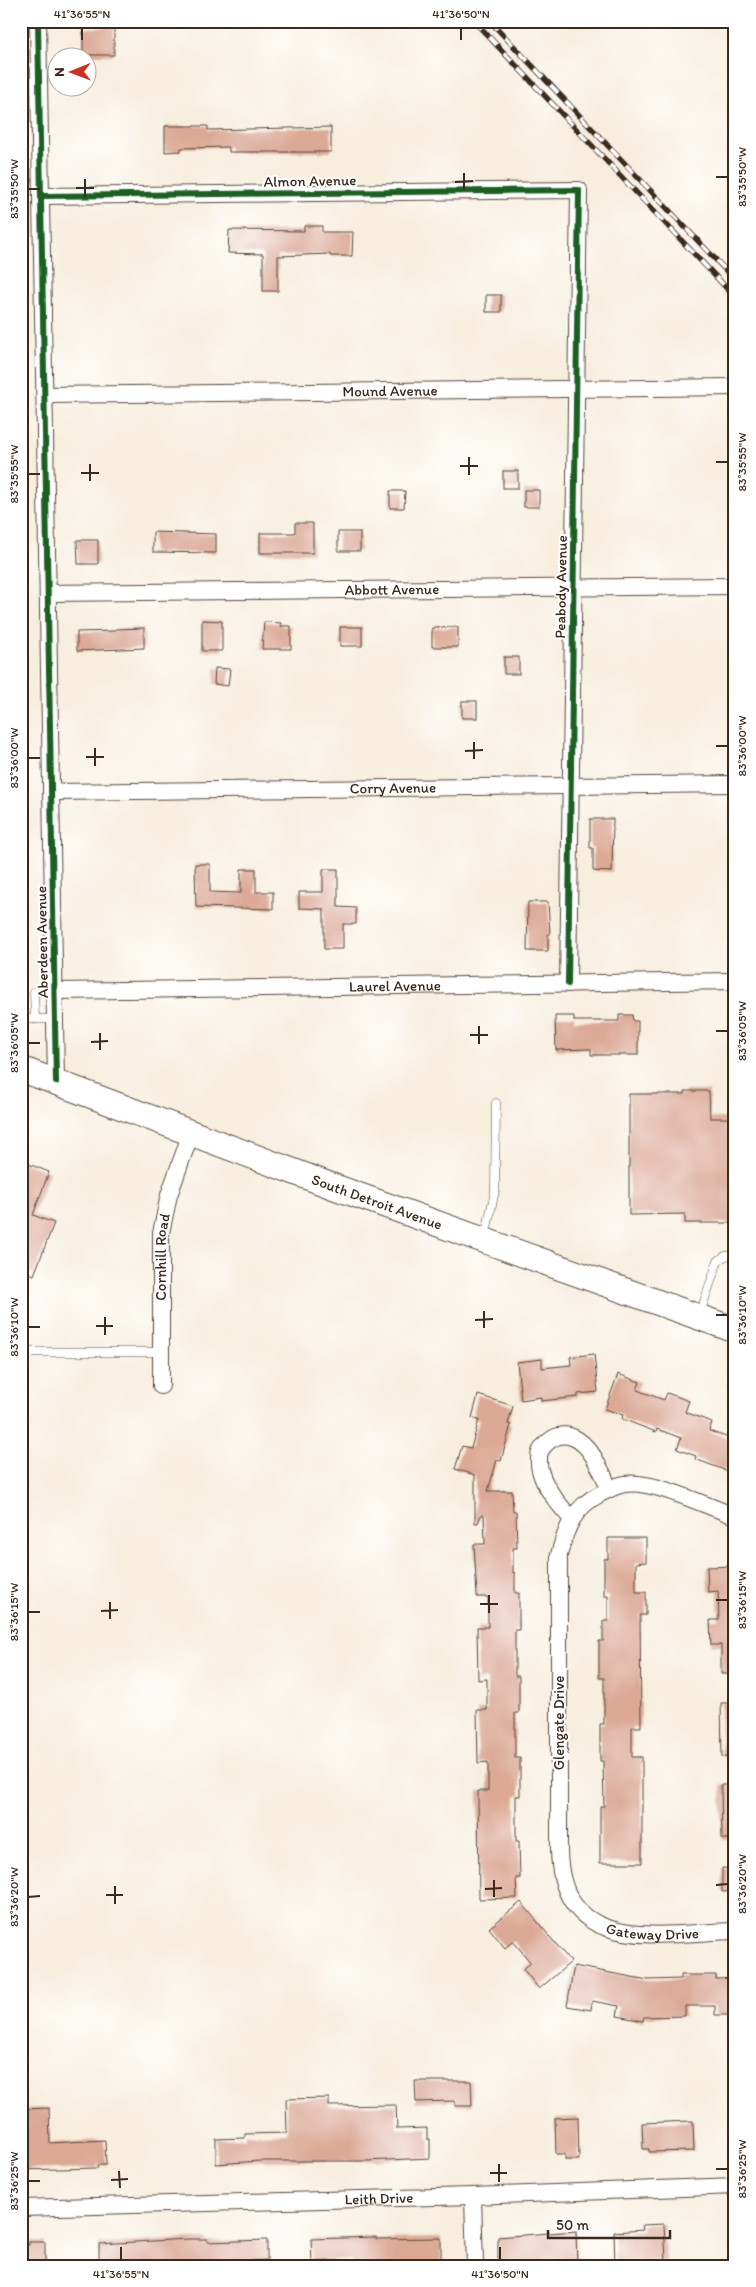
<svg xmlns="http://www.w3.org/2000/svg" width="756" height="2287" viewBox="0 0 756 2287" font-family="Itim,sans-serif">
	<rect width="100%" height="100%" fill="#fff"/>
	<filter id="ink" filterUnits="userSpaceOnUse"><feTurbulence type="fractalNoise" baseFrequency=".02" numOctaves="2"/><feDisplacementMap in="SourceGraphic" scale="10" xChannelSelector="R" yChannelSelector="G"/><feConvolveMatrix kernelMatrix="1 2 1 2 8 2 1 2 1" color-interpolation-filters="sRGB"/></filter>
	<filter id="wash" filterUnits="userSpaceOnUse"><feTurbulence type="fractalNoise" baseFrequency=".0096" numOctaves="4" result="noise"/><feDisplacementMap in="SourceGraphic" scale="20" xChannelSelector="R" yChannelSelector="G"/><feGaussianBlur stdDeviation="1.12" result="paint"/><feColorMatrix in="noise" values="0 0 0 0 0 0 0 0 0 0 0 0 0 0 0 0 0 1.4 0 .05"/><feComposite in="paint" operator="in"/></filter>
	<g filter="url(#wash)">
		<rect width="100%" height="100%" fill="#f7eede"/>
		<g id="blocks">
			<g fill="#dca996">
				<path d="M114,27V55H83V28Z"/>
				<path d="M165,126H208V130L331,127V152H229V147L181,148V151L165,152Z"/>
				<path d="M304,226H322V232H353L352,256H330V254L278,256V291H263V254L228,253L229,230L304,231Z"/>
				<rect x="486" y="295" width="15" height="17"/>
				<rect x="503" y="471" width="15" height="17"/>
				<rect x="524" y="490" width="15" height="17"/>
				<path d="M390,491H405L404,508H390Z"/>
				<path d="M295,523H313V553H260V533H295Z"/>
				<path d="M153,532L216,534V553L153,552Z"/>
				<rect x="338" y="532" width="22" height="19"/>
				<path d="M77,540H98V564H78Z"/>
				<path d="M202,620L222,621V651H202Z"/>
				<path d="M264,622L281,623V626H291V649H262Z"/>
				<rect x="340" y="627" width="22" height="19"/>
				<path d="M458,627V647H432V628Z"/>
				<path d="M144,628V648L77,651V632L115,631V629Z"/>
				<rect x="504" y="657" width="15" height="17"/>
				<path d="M215,668L230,669L228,686L214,684Z"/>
				<rect x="462" y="701" width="15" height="17"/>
				<path d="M590,819H613L612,872L593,871V848H590Z"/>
				<path d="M195,864H210V892L241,893V869H256V892H273V909L196,907Z"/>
				<path d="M323,869H338V907L356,908V924H343V949H324V909L299,908V892H323Z"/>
				<path d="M528,902H548L550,934H548V951H527Z"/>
				<path d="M619,1015H632L633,1021H638V1055H591V1049L556,1050L555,1016H574V1021H619Z"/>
				<path d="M685,1091H709L710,1118H735V1223H685V1214L629,1215V1094H685Z"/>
				<path d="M21,1161L49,1172L33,1215L54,1223L34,1275L21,1270Z"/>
				<path d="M594,1354L598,1392L578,1394V1397L541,1401V1397L521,1400L517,1362L542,1359V1368L571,1365L570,1357Z"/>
				<path d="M618,1374L640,1382L637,1390L664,1400L667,1393L689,1401L685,1412L712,1422L709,1431L735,1440V1470L731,1469L730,1472L695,1459L696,1456L677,1449L681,1438L657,1429L656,1432L622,1419L623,1415L605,1409Z"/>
				<path d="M478,1395L513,1406L508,1424L511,1425L501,1461L497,1460L488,1491H512L513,1511H516L517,1548H513V1573H515V1593H519V1630H515V1676H519V1713H515V1758H520V1796H516V1841H519L520,1878H516L517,1898L479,1899L478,1791H488V1762L478,1763L477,1710H487V1679L478,1680L477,1627H488V1597H477L474,1544H485L484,1515H481L478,1523H475V1475L455,1469L462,1446L471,1448L479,1420L472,1418Z"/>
				<path d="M608,1538H646V1562L636,1563V1592H646V1615H640L641,1727H632V1757H642V1863H600V1806H604L603,1761H600V1724H604V1678H599V1641H603V1621H608V1596H604V1559H608Z"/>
				<path d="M735,1566V1674H721V1645H711L710,1620H719L718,1591L708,1592L707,1567Z"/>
				<path d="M721,1703H735V1757H722Z"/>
				<path d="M721,1785H735V1839H722Z"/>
				<path d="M722,1868H735V1891L722,1892Z"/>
				<path d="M521,1902L571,1962L539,1989L523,1969L531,1963L513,1941L505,1948L489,1928Z"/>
				<path d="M574,1966L648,1980L681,1979V1975H716V1979L735,1978V2015H715V2006H685V2016L644,2017L643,2021L617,2016L619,2006L592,2001L591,2010L567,2006Z"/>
				<path d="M415,2081H471L472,2106H455V2101L416,2102Z"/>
				<path d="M329,2098V2106L396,2105L397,2129L427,2128V2139H430V2158L366,2161H260L216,2164V2139L245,2138V2134L287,2133L286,2099Z"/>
				<path d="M49,2108L50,2143L105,2140L106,2165H97L98,2168L21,2170V2109Z"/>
				<path d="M578,2117L579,2160H565V2154H556L555,2118Z"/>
				<path d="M693,2121L694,2151L649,2152V2149H643L642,2123Z"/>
				<path d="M664,2224L666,2261L637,2262L638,2266H615L614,2232L643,2230L642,2225Z"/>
				<path d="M576,2231L577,2266L498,2265V2237Z"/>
				<path d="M376,2237V2239L441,2238V2265L352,2266V2260L312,2262L311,2239Z"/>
				<path d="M188,2239H207V2242L267,2240V2260L240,2261V2266H217V2264L99,2266V2244Z"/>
				<path d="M29,2242H45V2266H25L24,2245H29Z"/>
			</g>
		</g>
	</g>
	<g filter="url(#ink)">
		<use href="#blocks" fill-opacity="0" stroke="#57473b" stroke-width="1"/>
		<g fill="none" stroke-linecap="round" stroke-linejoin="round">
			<g stroke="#57473b" stroke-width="9">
				<g id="lane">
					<path d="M21,1019H55"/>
					<path d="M35,1019L34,992L55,991"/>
					<path d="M485,1237L495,1191L496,1103"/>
					<path d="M700,1313L718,1261L725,1256L735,1255"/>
					<path d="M21,1352H161"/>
				</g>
			</g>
			<g stroke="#57473b" stroke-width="18">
				<g id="street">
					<path d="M38,21L56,1082"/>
					<path d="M41,196L579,190L568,984"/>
					<path id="s1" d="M45,395L735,387"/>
					<path id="s2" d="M48,593L735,586"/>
					<path id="s3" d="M52,792L735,784"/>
					<path id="s4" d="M55,991L735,981"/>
					<path id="s5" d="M161,1386V1233L169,1195L191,1133"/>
					<path id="s6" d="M735,1516C706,1506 654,1480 625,1484C616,1485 608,1490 600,1494C574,1507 566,1528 559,1555V1850C561,1957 661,1933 735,1931"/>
					<path d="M571,1518C558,1504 537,1480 539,1458C539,1452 543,1446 548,1442C569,1424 589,1446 598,1465C603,1474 607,1480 607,1490"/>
					<path d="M473,2196L475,2266"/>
					<path id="s7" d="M21,2208L473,2196L735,2186"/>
				</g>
			</g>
			<g stroke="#57473b" stroke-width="27">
				<g id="primary">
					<path id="s8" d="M21,1069L332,1186L735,1330"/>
				</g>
			</g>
			<use href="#lane" stroke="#fff" stroke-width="8"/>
			<use href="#street" stroke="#fff" stroke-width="16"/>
			<use href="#primary" stroke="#fff" stroke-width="25"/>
			<g stroke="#3b2a1e" stroke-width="5.5">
				<g id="rail">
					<path d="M474,21L735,297"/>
					<path d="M490,21L735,280"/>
				</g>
			</g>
			<use href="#rail" stroke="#fff" stroke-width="4" stroke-dasharray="11" stroke-linecap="butt"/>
			<g stroke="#fff" stroke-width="9">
				<g id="cycleway">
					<path d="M38,21L56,1082"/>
					<path d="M41,196L579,190L568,984"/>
				</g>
			</g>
			<use href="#cycleway" stroke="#1b5e20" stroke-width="6"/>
		</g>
	</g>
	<path fill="none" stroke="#3b2a1e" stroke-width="2" d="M82,28V40M461,28V40M464,173V190M716,177H728M85,179V197M455,182L473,181M76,188H94M28,189H40M469,457V475M716,462H728M90,464V481M460,466H478M81,473H99M28,474H40M474,742V759M716,746H728M95,748V766M465,751L483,750M86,757H104M28,758H40M479,1026V1044M716,1031H728M100,1033V1050M470,1035H488M91,1042L108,1041M28,1043H40M484,1311V1328M716,1315H728M105,1317V1335M475,1320L493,1319M96,1326H113M28,1327H40M489,1595V1613M716,1600H728M110,1602V1619M480,1604H498M101,1611L118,1610M28,1612H40M494,1880V1897M716,1885L728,1884M115,1886V1904M485,1889L502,1888M106,1895H123M28,1897L40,1896M499,2164V2182M716,2169H728M119,2171L120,2188M490,2173H507M111,2180L128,2179M28,2181H40M121,2247V2260M500,2247V2260"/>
	<g text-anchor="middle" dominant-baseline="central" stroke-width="4" stroke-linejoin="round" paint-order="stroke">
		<g font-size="15" fill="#3b2a1e" stroke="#fff">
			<text transform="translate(310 181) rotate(-1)">Almon Avenue</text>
			<text stroke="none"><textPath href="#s1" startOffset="345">Mound Avenue</textPath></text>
			<text transform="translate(561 587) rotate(-89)">Peabody Avenue</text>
			<text stroke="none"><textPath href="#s2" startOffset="344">Abbott Avenue</textPath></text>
			<text stroke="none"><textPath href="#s3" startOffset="341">Corry Avenue</textPath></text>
			<text transform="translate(42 942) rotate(-91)">Aberdeen Avenue</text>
			<text stroke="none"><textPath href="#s4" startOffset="340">Laurel Avenue</textPath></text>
			<text stroke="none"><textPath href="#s8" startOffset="380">South Detroit Avenue</textPath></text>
			<text stroke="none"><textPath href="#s5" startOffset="129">Cornhill Road</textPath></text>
			<text transform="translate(559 1723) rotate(-90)">Glengate Drive</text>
			<text stroke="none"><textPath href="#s6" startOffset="658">Gateway Drive</textPath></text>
			<text stroke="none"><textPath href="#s7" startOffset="358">Leith Drive</textPath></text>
		</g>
	</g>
	<rect width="756" height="2287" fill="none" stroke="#fff" stroke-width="55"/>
	<g transform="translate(72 72) rotate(269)"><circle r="24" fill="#ffffff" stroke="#b1aaa5"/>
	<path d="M0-4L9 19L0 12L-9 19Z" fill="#c8321e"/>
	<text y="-8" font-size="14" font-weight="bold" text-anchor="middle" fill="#3b2a1e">N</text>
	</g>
	<path d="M548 2230v8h122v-8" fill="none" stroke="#3b2a1e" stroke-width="2.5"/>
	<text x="556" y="2230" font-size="15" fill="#3b2a1e" stroke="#ffffff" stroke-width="4" paint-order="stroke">50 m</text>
	<rect x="28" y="28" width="700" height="2232" fill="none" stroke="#3b2a1e" stroke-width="2"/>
	<g font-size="12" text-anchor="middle" fill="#3b2a1e">
		<text x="82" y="18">41°36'55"N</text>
		<text x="461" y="18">41°36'50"N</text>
		<text transform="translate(742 177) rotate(-90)" y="4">83°35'50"W</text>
		<text transform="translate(14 189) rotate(-90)" y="4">83°35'50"W</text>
		<text transform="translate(742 462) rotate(-90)" y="4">83°35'55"W</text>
		<text transform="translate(14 474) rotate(-90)" y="4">83°35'55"W</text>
		<text transform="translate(742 746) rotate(-90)" y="4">83°36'00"W</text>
		<text transform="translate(14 758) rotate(-90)" y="4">83°36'00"W</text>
		<text transform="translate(742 1031) rotate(-90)" y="4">83°36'05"W</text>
		<text transform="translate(14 1043) rotate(-90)" y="4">83°36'05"W</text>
		<text transform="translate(742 1315) rotate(-90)" y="4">83°36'10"W</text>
		<text transform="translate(14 1327) rotate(-90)" y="4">83°36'10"W</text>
		<text transform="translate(742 1600) rotate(-90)" y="4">83°36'15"W</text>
		<text transform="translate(14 1612) rotate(-90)" y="4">83°36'15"W</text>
		<text transform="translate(742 1884) rotate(-90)" y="4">83°36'20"W</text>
		<text transform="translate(14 1897) rotate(-90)" y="4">83°36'20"W</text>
		<text transform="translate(742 2169) rotate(-90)" y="4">83°36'25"W</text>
		<text transform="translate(14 2181) rotate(-90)" y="4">83°36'25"W</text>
		<text x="121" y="2278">41°36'55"N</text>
		<text x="500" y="2278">41°36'50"N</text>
	</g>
</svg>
